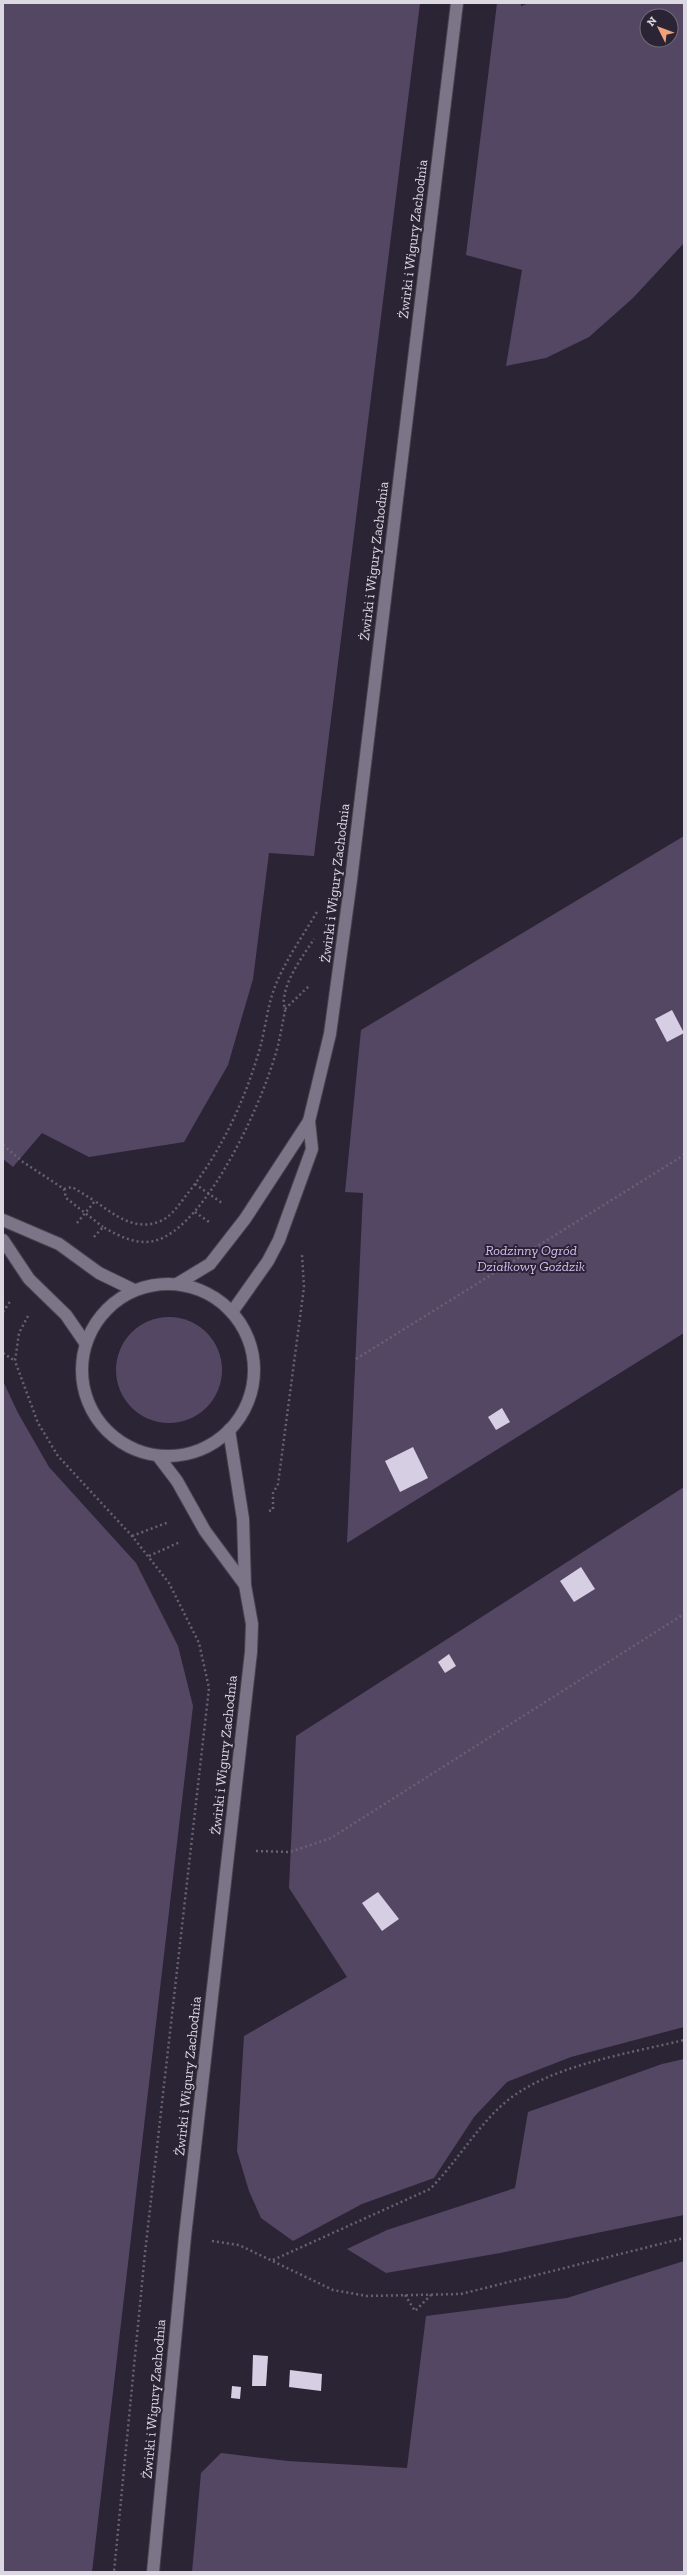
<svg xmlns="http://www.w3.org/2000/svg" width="687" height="2575" viewBox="0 0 687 2575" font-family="'Zilla Slab',serif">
	<rect width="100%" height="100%" fill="#2b2434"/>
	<g fill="#544764" fill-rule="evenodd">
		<path d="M3,3H420L314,856L269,853L253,979L228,1065L184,1142L89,1157L42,1133L13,1167L3,1159Z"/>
		<path d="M497,3H521V6L529,3H684V243L633,298L589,337L546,358L506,366L522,270L466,255ZM647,16H671V40H647Z"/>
		<path d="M684,836V1333L347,1543L363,1193L345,1192L361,1030Z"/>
		<circle cx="169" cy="1370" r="53"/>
		<path d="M3,1381L18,1413L49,1467L136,1563L178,1646L193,1706L92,2572H3Z"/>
		<path d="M684,1487V2027L571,2057L507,2082L474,2117L434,2178L362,2204L293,2241L261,2218L249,2191L237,2151L244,2036L347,1977L289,1888L296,1736Z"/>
		<path d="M684,2059V2215L500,2253L386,2273L347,2249L387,2230L515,2188L528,2112L662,2064Z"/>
		<path d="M684,2261V2572H192L201,2473L221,2453L288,2461L407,2468L426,2316L567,2298Z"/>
	</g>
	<g fill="#d6cee2">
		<path d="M672,1010L684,1033L667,1042L655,1019Z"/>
		<path d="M502,1408L510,1422L496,1430L488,1417Z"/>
		<path d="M413,1447L428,1478L400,1492L385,1461Z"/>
		<path d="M581,1567L595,1589L574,1602L560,1581Z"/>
		<path d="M449,1654L456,1666L445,1673L438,1662Z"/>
		<path d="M378,1892L399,1919L382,1931L362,1903Z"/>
		<path d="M253,2355L268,2356L266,2386H252Z"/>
		<path d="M290,2370L322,2374L321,2391L289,2387Z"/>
		<path d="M232,2386L241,2387L240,2399L231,2398Z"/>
	</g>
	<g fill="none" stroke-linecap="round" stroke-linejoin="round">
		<g stroke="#48424f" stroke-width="14">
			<g id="street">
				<path d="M177,1284L210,1264L245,1219L309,1121"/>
				<path d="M232,1312L268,1261L279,1240L312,1149L309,1121L330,1034L351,880L457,3"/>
			</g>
		</g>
		<g stroke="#48424f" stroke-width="14">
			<g id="secondary">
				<path d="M3,1220L59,1244L99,1273L134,1290"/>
				<path d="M3,1240L29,1279L66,1315L86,1344"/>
				<circle cx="168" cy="1370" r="86"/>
				<path d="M158,1456L177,1481L205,1531L245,1585"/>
				<path d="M153,2572L185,2236L251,1652L252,1624L245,1585L243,1519L229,1430"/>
			</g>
		</g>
		<g stroke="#686270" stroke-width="2.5" stroke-dasharray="2 3" stroke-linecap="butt">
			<path d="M285,1009L309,986"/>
			<path d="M3,1145L23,1162L64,1189L66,1198L103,1227"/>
			<path d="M195,1184L222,1203"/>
			<path d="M64,1189L72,1187L95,1201"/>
			<path d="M195,1212L209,1222"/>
			<path d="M77,1223L95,1201C113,1214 134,1231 158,1222C171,1218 180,1203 188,1193C222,1150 245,1100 260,1048C265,1030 267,1010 273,992C283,963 303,936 318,910"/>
			<path d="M94,1237L103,1227C119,1236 136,1245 154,1241C208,1228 268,1091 279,1041C281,1031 283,1021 285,1011C285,1007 283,1003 284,999C286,978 303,956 314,939"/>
			<path d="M3,1312L11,1300"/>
			<path d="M28,1316L19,1333L15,1361L38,1423L58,1456L132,1536L169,1583L199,1643L209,1688L145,2253L114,2572"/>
			<path d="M3,1353L15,1361"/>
			<path d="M356,1359L684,1155"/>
			<path d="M269,1511L273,1510V1493L278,1484L304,1287L302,1255"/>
			<path d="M132,1536L169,1522"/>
			<path d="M149,1556L180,1542"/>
			<path d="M256,1851L290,1852L331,1838L684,1614"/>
			<path d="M212,2241L239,2245L333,2290L367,2296L461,2294L684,2238"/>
			<path d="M273,2260L430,2189C456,2163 474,2131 501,2106C544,2066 627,2054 684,2040"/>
			<path d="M405,2295L415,2311L431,2295"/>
		</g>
		<use href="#street" stroke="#7c7587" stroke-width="12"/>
		<use href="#secondary" stroke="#7c7587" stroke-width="12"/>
	</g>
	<g text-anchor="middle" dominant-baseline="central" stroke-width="4" stroke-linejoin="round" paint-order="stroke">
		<g font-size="14" fill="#dcd8e2" stroke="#2b2434">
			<text transform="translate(413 239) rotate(-83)">Żwirki i Wigury Zachodnia</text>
			<text transform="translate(374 561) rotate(-83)">Żwirki i Wigury Zachodnia</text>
			<text transform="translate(335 883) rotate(-83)">Żwirki i Wigury Zachodnia</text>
			<text transform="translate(224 1755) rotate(-84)">Żwirki i Wigury Zachodnia</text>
			<text transform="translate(188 2076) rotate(-84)">Żwirki i Wigury Zachodnia</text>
			<text transform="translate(154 2399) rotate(-85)">Żwirki i Wigury Zachodnia</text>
		</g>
		<g font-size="14" font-style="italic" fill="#d4bcf5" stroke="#2b2434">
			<text x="531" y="1250">Rodzinny Ogród<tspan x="531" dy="16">Działkowy Goździk</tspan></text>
		</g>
	</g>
	<rect width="687" height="2575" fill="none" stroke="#dcd8e2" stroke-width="8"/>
	<g transform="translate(659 28) rotate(312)"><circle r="19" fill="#2b2434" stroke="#726c7a"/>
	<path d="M0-3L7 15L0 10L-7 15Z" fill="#f1a17c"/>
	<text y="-6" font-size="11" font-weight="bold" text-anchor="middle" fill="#dcd8e2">N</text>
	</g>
</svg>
